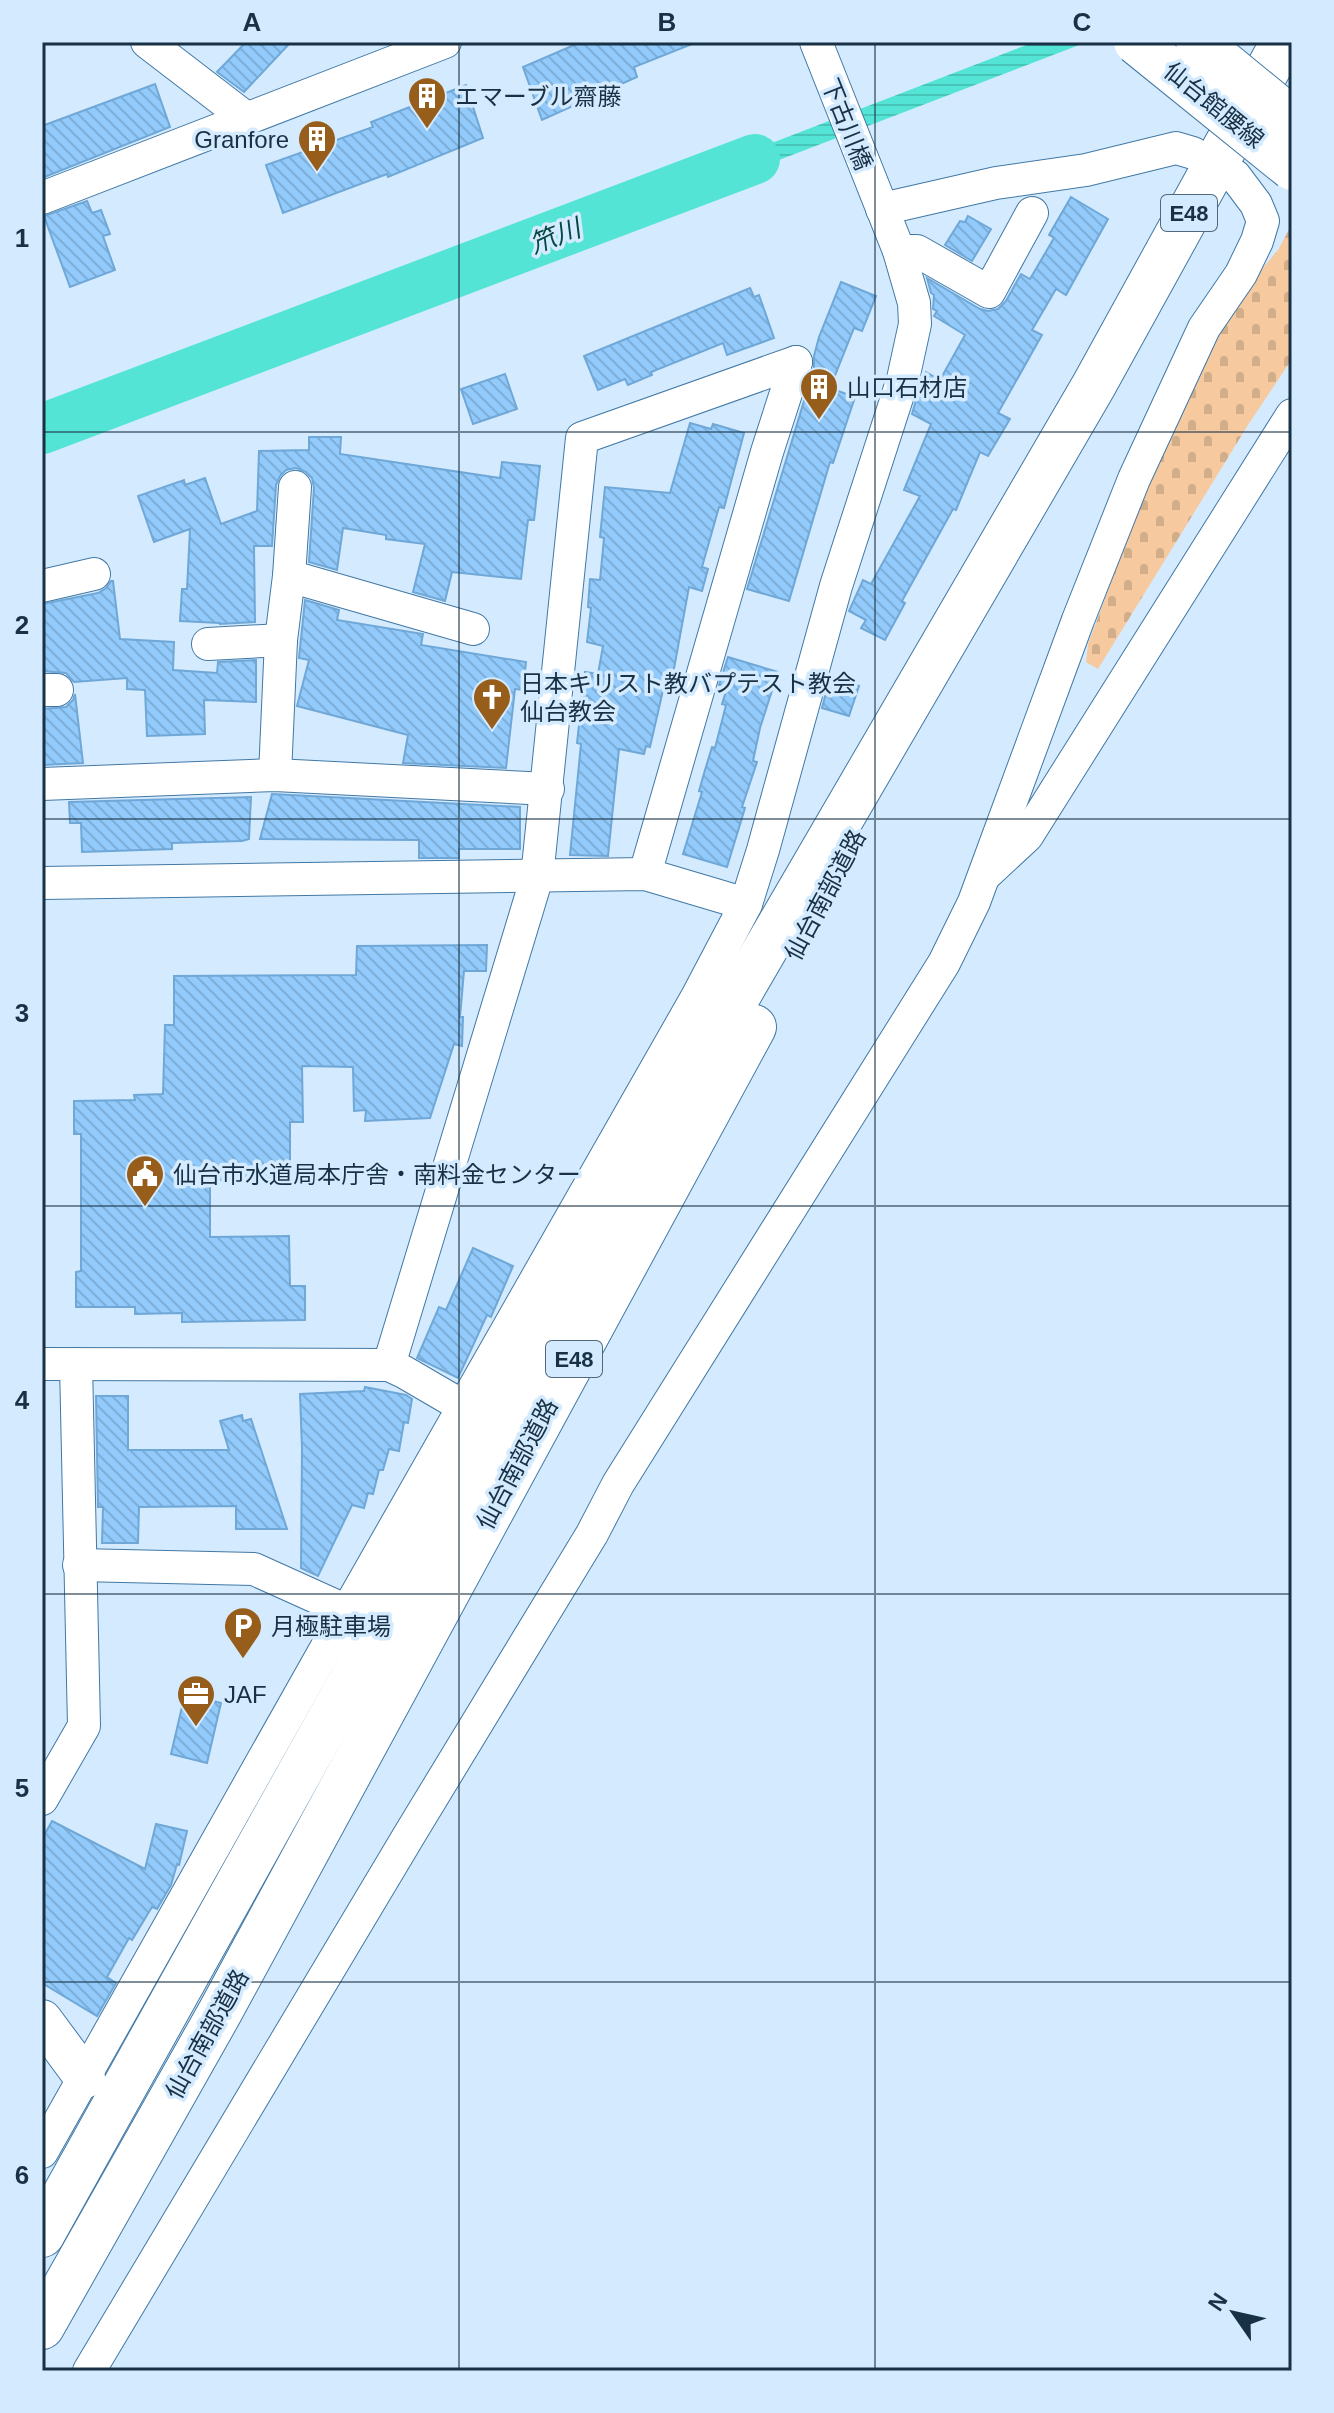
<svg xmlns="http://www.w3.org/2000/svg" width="1334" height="2413" viewBox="0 0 1334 2413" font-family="Helvetica,'Noto Sans JP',sans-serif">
	<defs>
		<pattern id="cemetery-stones" width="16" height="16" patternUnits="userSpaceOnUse" patternTransform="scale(2)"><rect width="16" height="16" fill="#f6c99e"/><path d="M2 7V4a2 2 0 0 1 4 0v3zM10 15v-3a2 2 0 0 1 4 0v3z" fill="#d2ad89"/></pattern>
		<pattern id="water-rules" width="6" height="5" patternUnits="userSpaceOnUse" patternTransform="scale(2)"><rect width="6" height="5" fill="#54e4d5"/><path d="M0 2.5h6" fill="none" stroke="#49c4b8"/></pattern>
		<pattern id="building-back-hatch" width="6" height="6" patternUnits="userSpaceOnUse" patternTransform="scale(2)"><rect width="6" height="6" fill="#91cafb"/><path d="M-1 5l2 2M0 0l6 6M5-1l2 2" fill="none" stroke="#7caed8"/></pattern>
	</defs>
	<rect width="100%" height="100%" fill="#d4ebff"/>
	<path fill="url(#cemetery-stones)" d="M1292,224V359L1248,425L1098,669L1086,662L1088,644L1152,473L1233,303L1278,250Z"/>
	<path fill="url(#water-rules)" d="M1034,42H1087L693,193L686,176Z"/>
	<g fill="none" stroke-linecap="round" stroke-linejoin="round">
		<path stroke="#54e4d5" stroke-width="50" d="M42,429L755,159"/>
	</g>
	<g fill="url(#building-back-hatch)" stroke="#6fa7d7" stroke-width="2">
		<path d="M246,42H291L244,92L217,72Z"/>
		<path d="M581,42H694L695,43L634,67L637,77L542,120L523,67Z"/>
		<path d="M155,84L170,127L42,178V126Z"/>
		<path d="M466,85L483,138L388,177L387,174L283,213L266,165L373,127L371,122Z"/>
		<path d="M1071,197L1108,219L1066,295L1056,289L1032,330L1042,335L998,413L1010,419L988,456L980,452L956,510L953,509L902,601L905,603L885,640L861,628L866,620L849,611L863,580L871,584L920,496L904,490L931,424L912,414L922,379L926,372L940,380L965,335L934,316L937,311L933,309L934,295L931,293L927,278L980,309L988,311L998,309L1006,301L1021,274L1030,279L1054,238L1049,235Z"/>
		<path d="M87,201L92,213L101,210L110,234L103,236L115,270L70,287L44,216Z"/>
		<path d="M968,216L991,229L972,261L945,245L960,221L965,222Z"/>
		<path d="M841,282L876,296L862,331L854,328L830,388L855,397L833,463L830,462L789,601L747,589L814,368V356L819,337Z"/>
		<path d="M750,288L754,297L759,295L774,338L727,355L723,343L651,372L652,375L628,385L625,379L598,390L584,356Z"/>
		<path d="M505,374L517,409L473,424L461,389Z"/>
		<path d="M690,423L711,429L713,424L744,433L724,508L719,507L702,567L708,569L702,591L689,587L673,674L667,673L650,747L646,746L644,754L619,749L608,856L570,855L581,744L577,743L585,672L598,674L603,646L587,642L591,608L588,607L590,579L600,580L604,538L600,537L605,487L670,493Z"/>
		<path d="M309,437H341L340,454L500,478L502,462L540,466L534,520H528L521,579L452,572L445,601L413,592L425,544L386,539V535L343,528L337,570L309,562L314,488L312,478L306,472L296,468L286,470L280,476L276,485L272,546H254L255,622L220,624V623L180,621L182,589H187L190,529L154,542L138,496L184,480L185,485L205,478L221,524L257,511L259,451L309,450Z"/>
		<path d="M111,581H113L120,639L174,642L173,670L217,673L218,662L256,660V702L204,700L205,734L147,736L145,690L127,689V678L74,682L66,673L42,671V604L98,593L106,588Z"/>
		<path d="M305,600L339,610L337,620L423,634L421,645L526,662L523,690L515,689L506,768L403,763L408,735L297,706L309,660L299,658Z"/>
		<path d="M728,657L778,672L760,728L753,761L757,762L742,807L745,808L727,867L683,854L702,792L699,791L705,770L712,747L715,748L726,705L722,704L727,688L719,685Z"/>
		<path d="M830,677L859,686L849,716L822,708Z"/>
		<path d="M75,694L83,763L42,765V709L66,707L73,700Z"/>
		<path d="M272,794L520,807V849H459V858H419V840L260,839Z"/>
		<path d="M251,797L249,839L242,841L172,843V849L82,852L81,823H70L69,802Z"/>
		<path d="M487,945L486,971H464L460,1017H463L462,1046L454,1044L430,1118L365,1121L366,1110L354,1111L353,1067L302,1066L303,1122H290V1179L210,1180V1237L289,1236L290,1286H305V1320L182,1322V1313L135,1314V1307H76V1272L81,1271V1134H74V1101L135,1100L134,1095L163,1094L165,1025H174V976L356,975L357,946Z"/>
		<path d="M473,1248L513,1266L491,1317L487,1315L458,1378L417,1358L439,1307L446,1310Z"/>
		<path d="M365,1387L406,1395L412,1399L408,1423L404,1422L399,1451L389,1449L383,1470H379L373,1494L368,1493L364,1508L352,1505L318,1576L301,1568L302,1449L300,1394L364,1391Z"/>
		<path d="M96,1396H128V1450H229L220,1421L242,1415L243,1421L251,1419L287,1529H236V1506L139,1507L138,1543H102L103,1507H98Z"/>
		<path d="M185,1694L221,1703L207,1763L171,1754Z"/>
		<path d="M52,1821L145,1869L156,1824L187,1831L179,1865L177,1864L171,1885L157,1909L152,1907L132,1940L129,1938L107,1977L116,1983L97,2016L42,1983V1839Z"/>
	</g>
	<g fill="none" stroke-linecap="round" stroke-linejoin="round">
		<g stroke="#4178a5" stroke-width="34">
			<g id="minor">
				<path d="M147,42L246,118"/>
				<path d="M42,198L445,42"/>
				<path d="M882,209L996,183L1086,170L1176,148L1193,153"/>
				<path d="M899,251H917L989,292L1032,213"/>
				<path d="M289,576L473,629"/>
				<path d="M42,586L94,574"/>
				<path d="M208,644L281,640"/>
				<path d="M42,690H57"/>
				<path d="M275,775L281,640L289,576L295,487"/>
				<path d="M42,784L275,775L548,789"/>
				<path d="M645,874L767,452L796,362"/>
				<path d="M985,875L1027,836L1292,415"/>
				<path d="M42,883L645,874L746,904"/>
				<path d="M42,1364L389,1365L404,1372L464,1407"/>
				<path d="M389,1365L537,877L582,438L796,362"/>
				<path d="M79,1565L254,1569L347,1611"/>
				<path d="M42,1799L84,1726L76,1364"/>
				<path d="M42,2152L347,1611L697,997L746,904L763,850L836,586L903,379L915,324L914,303L899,251L816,42"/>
				<path d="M89,2371L411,1832L592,1534L618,1484L944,963L974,902L1078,620L1134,479L1204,328L1241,274L1257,241L1263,221L1256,204L1235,176"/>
			</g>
		</g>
		<g stroke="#4178a5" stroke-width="42">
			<path id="tertiary" d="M42,2020L85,2078"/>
		</g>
		<g stroke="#4178a5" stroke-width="46">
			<g id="motorway">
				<path d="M42,2235L607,1221L1094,385L1283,42"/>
				<path d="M42,2327L220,2012L754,1027"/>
			</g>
		</g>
		<use href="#minor" stroke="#fff" stroke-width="32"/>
		<use href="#tertiary" stroke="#fff" stroke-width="40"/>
		<use href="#motorway" stroke="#fff" stroke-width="44"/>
		<g stroke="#4178a5" stroke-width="46" stroke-linecap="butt">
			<g id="secondary-bridge">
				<path d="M1136,42L1292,168"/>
				<path d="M1198,42L1292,119"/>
			</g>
		</g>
		<use href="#secondary-bridge" stroke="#fff" stroke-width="44"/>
	</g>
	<path fill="none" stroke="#193144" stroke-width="2" stroke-opacity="0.55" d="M459,42V2371M875,42V2371M42,432H1292M42,819H1292M42,1206H1292M42,1594H1292M42,1982H1292"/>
	<defs>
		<g id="building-pin" transform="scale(2)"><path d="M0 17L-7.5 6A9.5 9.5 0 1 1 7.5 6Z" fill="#975e1b" stroke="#d4ebff"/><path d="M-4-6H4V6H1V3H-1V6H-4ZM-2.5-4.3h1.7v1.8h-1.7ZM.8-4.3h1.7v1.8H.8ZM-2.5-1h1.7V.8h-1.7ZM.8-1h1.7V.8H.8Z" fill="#fff"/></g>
		<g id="church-pin" transform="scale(2)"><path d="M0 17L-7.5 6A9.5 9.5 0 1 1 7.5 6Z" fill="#975e1b" stroke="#d4ebff"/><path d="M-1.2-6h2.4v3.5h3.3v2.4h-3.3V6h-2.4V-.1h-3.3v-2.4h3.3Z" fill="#fff"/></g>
		<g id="civic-pin" transform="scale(2)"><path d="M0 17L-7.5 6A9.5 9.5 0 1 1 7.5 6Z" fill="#975e1b" stroke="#d4ebff"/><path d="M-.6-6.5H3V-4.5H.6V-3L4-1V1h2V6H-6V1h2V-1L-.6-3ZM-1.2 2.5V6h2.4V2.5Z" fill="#fff"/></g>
		<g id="parking-pin" transform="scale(2)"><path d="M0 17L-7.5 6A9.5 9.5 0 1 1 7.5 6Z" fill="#975e1b" stroke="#d4ebff"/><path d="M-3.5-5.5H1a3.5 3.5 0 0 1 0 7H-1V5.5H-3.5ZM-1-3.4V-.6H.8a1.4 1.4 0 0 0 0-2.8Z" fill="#fff"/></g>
		<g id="office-pin" transform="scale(2)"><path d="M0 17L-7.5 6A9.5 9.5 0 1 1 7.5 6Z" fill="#975e1b" stroke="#d4ebff"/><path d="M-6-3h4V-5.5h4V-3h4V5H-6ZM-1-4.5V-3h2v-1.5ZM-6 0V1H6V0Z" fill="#fff"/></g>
	</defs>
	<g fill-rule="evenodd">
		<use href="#building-pin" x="427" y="96"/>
		<use href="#building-pin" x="317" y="139"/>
		<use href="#building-pin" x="819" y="387"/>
		<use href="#church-pin" x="492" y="697"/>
		<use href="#civic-pin" x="145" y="1174"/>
		<use href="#parking-pin" x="243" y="1626"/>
		<use href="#office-pin" x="196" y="1694"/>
	</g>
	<g text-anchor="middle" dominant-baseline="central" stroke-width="7" stroke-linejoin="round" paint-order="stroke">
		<g fill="#d4ebff" stroke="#51697c" stroke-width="2">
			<rect x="1161" y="195" width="56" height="36" rx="6"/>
			<rect x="546" y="1341" width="56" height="36" rx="6"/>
		</g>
		<g font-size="22" font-weight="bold" fill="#193144">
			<text x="1189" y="213">E48</text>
			<text x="574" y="1359">E48</text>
		</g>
		<g font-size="24" fill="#193144" stroke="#d4ebff" text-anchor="start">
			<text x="455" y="96">エマーブル齋藤</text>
			<text x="289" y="139" text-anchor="end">Granfore</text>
			<text x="847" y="387">山口石材店</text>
			<text x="520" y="683">日本キリスト教バプテスト教会<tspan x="520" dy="28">仙台教会</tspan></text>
			<text x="173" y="1174">仙台市水道局本庁舎・南料金センター</text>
			<text x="271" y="1626">月極駐車場</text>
			<text x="224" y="1694">JAF</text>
		</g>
		<g font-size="24" fill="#193144" stroke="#d4ebff">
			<text transform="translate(1214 105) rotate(39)">仙台館腰線</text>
			<text transform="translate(847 124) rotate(68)">下古川橋</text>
			<text transform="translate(825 895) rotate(-62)">仙台南部道路</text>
			<text transform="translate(517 1464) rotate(-62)">仙台南部道路</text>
			<text transform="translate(207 2034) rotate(-61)">仙台南部道路</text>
		</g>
		<g font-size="26" font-style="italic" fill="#044841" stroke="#d4ebff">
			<text transform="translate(555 236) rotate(-21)">笊川</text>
		</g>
	</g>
	<rect width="1334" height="2413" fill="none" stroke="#d4ebff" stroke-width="88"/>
	<g transform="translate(1234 2313) rotate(304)" stroke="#d4ebff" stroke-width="6" paint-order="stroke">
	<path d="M0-6L14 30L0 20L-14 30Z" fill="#193144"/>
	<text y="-12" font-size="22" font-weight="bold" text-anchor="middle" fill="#193144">N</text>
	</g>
	<rect x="44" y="44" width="1246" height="2325" fill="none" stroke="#193144" stroke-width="3"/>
	<g font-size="26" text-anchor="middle" font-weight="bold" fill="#193144">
		<text x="252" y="31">A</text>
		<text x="667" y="31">B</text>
		<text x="1082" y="31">C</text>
		<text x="22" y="247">1</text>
		<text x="22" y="634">2</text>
		<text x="22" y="1022">3</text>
		<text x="22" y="1409">4</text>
		<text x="22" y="1797">5</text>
		<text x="22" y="2184">6</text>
	</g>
</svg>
